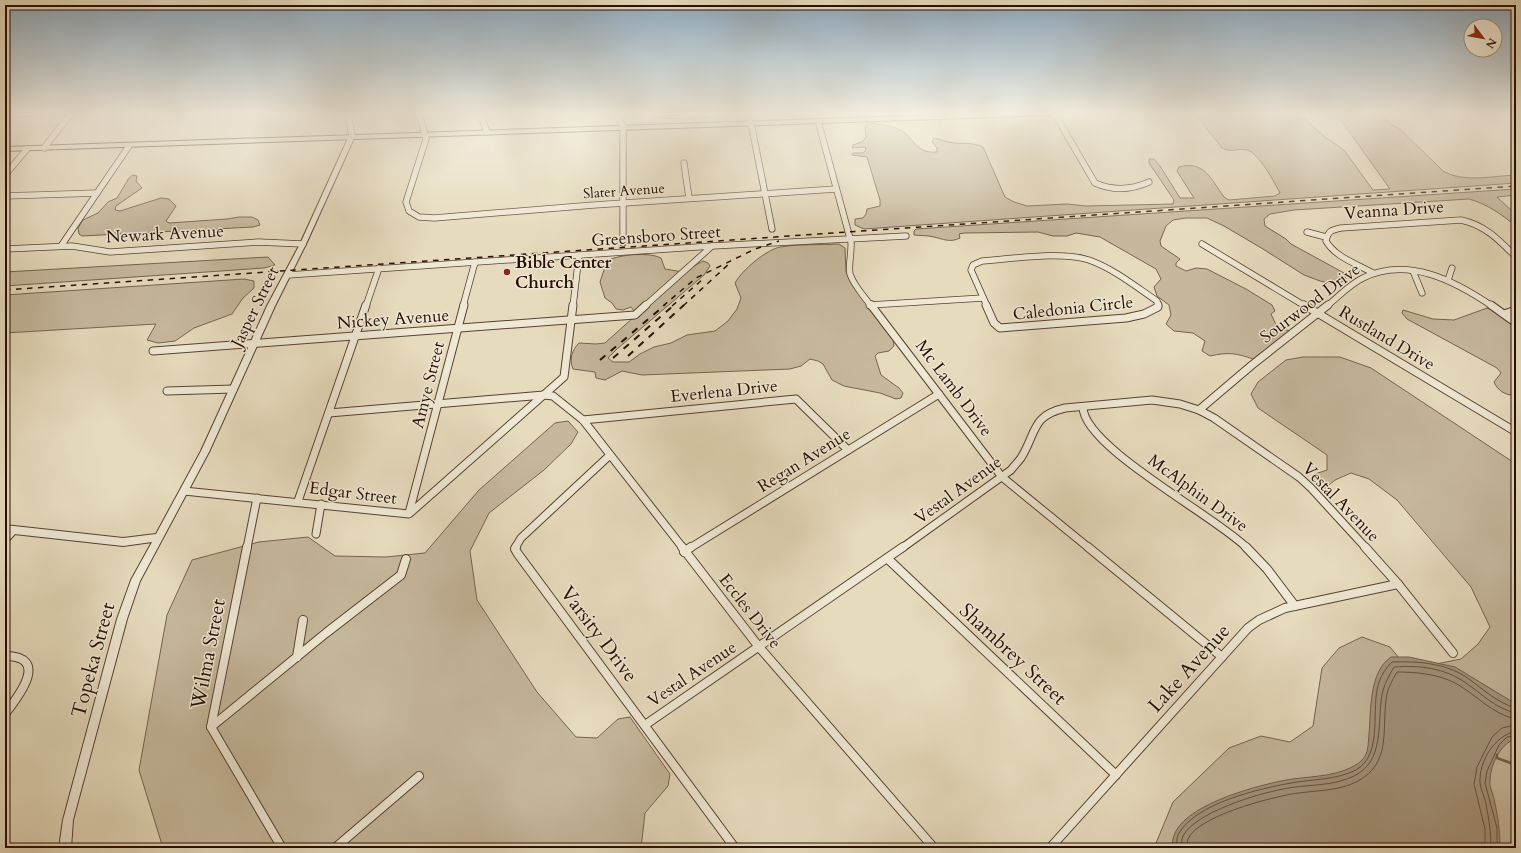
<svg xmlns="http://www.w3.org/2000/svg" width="1521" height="853" viewBox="0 0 1521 853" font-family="Cardo,serif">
	<rect width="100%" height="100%" fill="#e6dbbd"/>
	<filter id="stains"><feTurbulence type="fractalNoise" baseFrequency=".005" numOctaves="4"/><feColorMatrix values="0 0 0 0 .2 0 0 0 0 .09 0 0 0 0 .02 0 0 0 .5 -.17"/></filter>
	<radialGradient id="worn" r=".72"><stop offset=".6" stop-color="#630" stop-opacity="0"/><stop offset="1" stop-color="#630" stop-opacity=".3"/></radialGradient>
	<g fill="#c6b89d" stroke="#766350">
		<path d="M649,113H707L711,118L691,119L654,118Z"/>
		<path d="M1200,113L1208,115L1283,113L1305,119L1325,137L1344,150L1373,190L1390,189L1336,113H1383L1390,124L1400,129L1443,171C1463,183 1493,176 1516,175V183L864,229L855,225V219L863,218L866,214L867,209L880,206V200L867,157L852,155L853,153H863L866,150L865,147L852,148L853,145L862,142L866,137L865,126L868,122C878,125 891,125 900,130C915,138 915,154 937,152V148L932,142L934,138C940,139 944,141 949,142C961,145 969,141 983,147L1005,197L1014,202L1027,206L1067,204L1086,206L1173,204L1174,200L1149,163V159H1154L1160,166L1180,198H1194L1177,171L1179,167C1204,160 1211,179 1224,197L1229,200L1275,196L1280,193C1274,182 1259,153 1247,150C1238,148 1231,153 1222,148L1197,116Z"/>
		<path d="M133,175L137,176L136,181L142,188L116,206L115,210L120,211L161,198L169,199L176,206L166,221L169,223L227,219L239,217H252L258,220L260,225L253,227L82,236L79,234L78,228L83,220L98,213L108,202L117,198L129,178Z"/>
		<path d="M1516,189V195L1497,197L1516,215V226C1501,214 1487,204 1469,199L1294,210L1270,214L1264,219L1265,226L1286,239L1291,244L1344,273L1346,279L1337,285L1320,281L1304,275L1263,249L1224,226L1207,218H1186L1173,220L1166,226L1160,241L1161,246L1180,259L1176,263V266L1186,271L1196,268L1207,269L1246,289L1272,305L1275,311L1271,314L1277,327L1290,331L1253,359C1236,353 1228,352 1210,356L1202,351L1205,341L1193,333L1174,331L1166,324L1171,315L1169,305L1157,296L1154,287L1161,279L1156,269L1100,237L1076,233L1067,236H1053L1038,232L964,233L959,234L960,238C950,243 943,239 934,237C927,235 920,236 914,235V231L916,229Z"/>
		<path d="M839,244L845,248L846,272L850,281L893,340L894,346L889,351L878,353L875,356L881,375L899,388L903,393L901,398L896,399L880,393L844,386L832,380L823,364L818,361L810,359L801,366L790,369L642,375L622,371L605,380L596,378L595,372L573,369C569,359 572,350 579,343L596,344L605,343L655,298L641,310L634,311L631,307L623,310L616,309L612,303L605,298L600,282L607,261C619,254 650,252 661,258L665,269L683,272L703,261L708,263L710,266L704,275L617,349L608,358L613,362H629L640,354L654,347L671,343L687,335L715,331L728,321L737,309L741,298L735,283C742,270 766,250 780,247C799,244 820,245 839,244Z"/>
		<path d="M268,257L275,265L264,268L5,286V272Z"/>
		<path d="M244,279L254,281V288L243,298L232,314L194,328L175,341L158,343L147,340L156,324L5,333V295Z"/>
		<path d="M1487,308L1496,311L1516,326V395C1506,396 1498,391 1494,382L1501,373L1497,368L1407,319L1402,313L1403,310L1433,319L1454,320Z"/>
		<path d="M1303,357H1340L1371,368L1516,464V848H1154L1173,802L1229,748L1261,736L1290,742L1313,726L1322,668L1339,648L1362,637L1390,647L1403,663L1426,666L1461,659L1478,644L1490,627L1471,587L1397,500L1369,479L1351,473L1335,480L1324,489L1315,484V474L1327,470V455L1258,408L1251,394L1258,382L1286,360Z"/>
		<path d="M568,421L578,432L571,444L544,470L489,513L470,551L477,600L537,692L576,737L597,738L618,719L630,717L670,774L668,786L645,813L641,848H163L139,770L167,615L192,560L259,542L308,537L335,556L386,557L425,553L479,490L555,423Z"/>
	</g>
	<path fill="#a5957d" stroke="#735f4c" d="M1391,657H1409L1455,667L1516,704V739C1500,743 1490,766 1490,781C1489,787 1493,793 1494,799C1498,816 1500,831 1500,848H1173C1166,809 1253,787 1281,781C1304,776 1331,778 1352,767C1355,765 1360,763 1362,760C1369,753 1368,743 1369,734C1371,710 1369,672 1391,657Z"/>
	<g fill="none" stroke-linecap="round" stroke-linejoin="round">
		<g stroke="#665240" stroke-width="1">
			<path d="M1177,848C1177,843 1176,838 1179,833C1197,803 1258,789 1291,783C1313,779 1336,780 1356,770C1384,754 1370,708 1379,682C1382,674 1386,668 1392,662C1417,661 1445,663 1466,677C1482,688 1497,703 1516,708"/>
			<path d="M1182,848C1182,844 1181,840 1183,836C1196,812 1257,794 1283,789C1306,784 1332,787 1354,776C1385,761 1377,723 1382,695C1384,684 1389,676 1394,667C1419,665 1445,668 1466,683C1482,694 1496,709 1516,713"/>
			<path d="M1188,848C1188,845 1187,842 1188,839C1198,816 1269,798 1292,794C1314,790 1338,792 1358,781C1391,763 1382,731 1386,700C1387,689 1392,681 1397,672C1416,672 1438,674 1455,683C1476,694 1491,714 1516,719"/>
			<path d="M1485,848V829L1474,784L1477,767L1492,737L1502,728L1516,725"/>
			<path d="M1491,848C1491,833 1489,819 1486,804C1485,797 1481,791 1480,783C1479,761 1494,736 1516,731"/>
			<path d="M1497,848V828L1485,783L1487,771L1499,745L1507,737L1516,736"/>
		</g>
		<path stroke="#735f4c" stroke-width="2.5" d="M1497,755V758L1516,765"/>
		<g stroke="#574131" stroke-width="7">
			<g id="minor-far2">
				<path d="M348,113L352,136"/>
				<path d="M419,113L426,139L406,202L409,211L419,217L434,218L594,205L836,189"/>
				<path d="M480,113L487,132"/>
				<path d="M616,113L623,127V243"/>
				<path d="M938,113L939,117"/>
				<path d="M1054,113L1095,183C1113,191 1131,190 1149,182"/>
				<path d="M5,114L42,113"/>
				<path d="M818,121L851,242C852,251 848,266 850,274C854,286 864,296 871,306"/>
				<path d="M751,123L772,229"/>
				<path d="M44,148L71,113"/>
				<path d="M684,163L689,198"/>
				<path d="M5,175L27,149"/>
				<path d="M5,196L97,193"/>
				<path d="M1307,232L1326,237"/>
				<path d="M1202,244L1305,306"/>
				<path d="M61,246L129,146"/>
				<path d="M5,249L72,246L110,252L258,242L303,244"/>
				<path d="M1413,271L1422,293"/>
				<path d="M1373,273C1357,264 1335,257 1326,241C1328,231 1331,230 1341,228L1461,220C1485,225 1499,240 1516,257"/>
				<path d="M288,275L712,246L906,236"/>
				<path d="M1448,280L1452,268"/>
				<path d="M870,305L983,298"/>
				<path d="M366,306L379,268"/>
				<path d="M463,306L475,262"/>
				<path d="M573,306L579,255"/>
				<path d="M645,306L712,246"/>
				<path d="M987,306L971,270L973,265L982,261C1012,259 1061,251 1089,260C1114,269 1135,286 1157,301L1158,306"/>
				<path d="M1327,306C1338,297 1350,284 1363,278C1408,256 1455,281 1492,306"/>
			</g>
		</g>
		<g stroke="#574131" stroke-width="9">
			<g id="minor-far1">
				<path d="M870,305H872"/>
				<path d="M871,305L1002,477L1089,548"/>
				<path d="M986,305L994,323L1000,328L1126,318L1144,314L1158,307V305"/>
				<path d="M1304,305L1516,432"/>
				<path d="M1491,305L1516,323"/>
				<path d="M1504,314L1516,310"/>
				<path d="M153,351L635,315L646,305"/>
				<path d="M167,391L233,389"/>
				<path d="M1083,407C1083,447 1217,517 1247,548"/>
				<path d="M1199,410L1252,365L1328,305"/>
				<path d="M329,413L544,395L553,396L583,420L683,548"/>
				<path d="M583,420L796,399L848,450"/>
				<path d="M184,491L409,514L564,377L573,305"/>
				<path d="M298,501L366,305"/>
				<path d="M409,513L464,305"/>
				<path d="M316,534L321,504"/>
				<path d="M5,540L14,530"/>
				<path d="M247,548L257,498"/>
				<path d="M515,548L521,538L610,455"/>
				<path d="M690,548L939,394"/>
				<path d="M902,548L1011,470C1014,466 1018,462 1021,458C1037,432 1031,416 1065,408L1152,400L1180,404L1199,410L1214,418L1299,477L1311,488L1366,548"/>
			</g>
		</g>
		<g stroke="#574131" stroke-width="10">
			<g id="minor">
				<path d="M247,547L211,727L282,848"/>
				<path d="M516,547L515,549L518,554L735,848"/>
				<path d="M682,547L759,647L934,848"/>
				<path d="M1088,547L1222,657"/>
				<path d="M1246,547L1267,569L1295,606"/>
				<path d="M1365,547L1398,584L1453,653"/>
				<path d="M684,552L691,547"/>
				<path d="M888,559L1116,775"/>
				<path d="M5,656C50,656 19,696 5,714"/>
				<path d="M297,657L303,620"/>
				<path d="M645,725L903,547"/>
				<path d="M211,727L326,633L401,575L406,559"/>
				<path d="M335,848L419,776"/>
				<path d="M1050,848L1248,628L1259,620L1285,608L1398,584"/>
			</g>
		</g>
		<g stroke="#574131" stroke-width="2">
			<path id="tertiary" d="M352,134L355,136L306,244L275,306L209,452L140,581L127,619L73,820L71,848H59L63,820L117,619L131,580L152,542L123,546L5,533V525L123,538L156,534L201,451L267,306L300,244L349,136Z"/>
		</g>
		<g stroke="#270e02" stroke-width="2">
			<path id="primary" d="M994,113H1058L1054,115L5,151V147Z"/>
		</g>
		<use href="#minor-far2" stroke="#efe8d4" stroke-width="5.5"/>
		<use href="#minor-far1" stroke="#efe8d4" stroke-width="7"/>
		<use href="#minor" stroke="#efe8d4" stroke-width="8"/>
		<use href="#tertiary" fill="#efe8d4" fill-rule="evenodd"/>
		<use href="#primary" fill="#e6dbbd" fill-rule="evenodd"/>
		<g stroke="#270e02" stroke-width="1.5" stroke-dasharray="5.5 5.5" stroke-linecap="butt">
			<path d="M5,290L1516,186"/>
			<path d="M663,306L696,278L755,249L779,241"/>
			<path d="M672,306L703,279"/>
			<path d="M683,306L730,263"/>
		</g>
		<g stroke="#270e02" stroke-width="2" stroke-dasharray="7 7" stroke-linecap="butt">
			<path d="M628,356L684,305"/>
			<path d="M613,358L674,305"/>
			<path d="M600,360L665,305"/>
		</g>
	</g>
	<linearGradient id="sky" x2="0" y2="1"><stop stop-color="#8da8bd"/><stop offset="0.49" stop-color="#f4efe1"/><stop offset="1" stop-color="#f4efe1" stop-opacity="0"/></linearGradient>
	<rect width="1521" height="232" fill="url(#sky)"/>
	<circle fill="#8f2418" stroke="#efe8d4" stroke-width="1.5" cx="507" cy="272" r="4"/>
	<g text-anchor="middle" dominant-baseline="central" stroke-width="3" stroke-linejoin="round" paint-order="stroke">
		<g font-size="14" fill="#270e02" stroke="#efe8d4">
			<text transform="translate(624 191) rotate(-4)">Slater Avenue</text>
		</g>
		<g font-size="17" fill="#270e02" stroke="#efe8d4">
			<text transform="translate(1394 210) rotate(-4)">Veanna Drive</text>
			<text transform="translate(165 234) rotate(-3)">Newark Avenue</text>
			<text transform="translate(656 236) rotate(-4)">Greensboro Street</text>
			<text transform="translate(1310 303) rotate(-37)">Sourwood Drive</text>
			<text transform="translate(255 307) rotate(-64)">Jasper Street</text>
			<text transform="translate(1073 308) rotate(-6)">Caledonia Circle</text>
			<text transform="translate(393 319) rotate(-4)">Nickey Avenue</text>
			<text transform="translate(1387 338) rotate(31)">Rustland Drive</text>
			<text transform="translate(428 385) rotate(-76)">Amye Street</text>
			<text transform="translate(954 388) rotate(53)">Mc Lamb Drive</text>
			<text transform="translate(724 391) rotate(-6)">Everlena Drive</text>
			<text transform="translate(804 460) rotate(-32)">Regan Avenue</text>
			<text transform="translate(958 490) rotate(-36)">Vestal Avenue</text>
			<text transform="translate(353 493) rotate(7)">Edgar Street</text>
			<text transform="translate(1198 493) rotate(36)">McAlphin Drive</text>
			<text transform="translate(1341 502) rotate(46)">Vestal Avenue</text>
			<text transform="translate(750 611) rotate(52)">Eccles Drive</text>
			<text transform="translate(692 674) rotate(-34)">Vestal Avenue</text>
		</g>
		<g font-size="17" font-weight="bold" fill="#270e02" stroke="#efe8d4" text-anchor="start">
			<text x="515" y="262">Bible Center<tspan x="515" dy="20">Church</tspan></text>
		</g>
		<g font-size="20" fill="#270e02" stroke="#efe8d4">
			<text transform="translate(599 634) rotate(53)">Varsity Drive</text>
			<text transform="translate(208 654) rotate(-79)">Wilma Street</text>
			<text transform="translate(1013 654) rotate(43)">Shambrey Street</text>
			<text transform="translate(93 660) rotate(-75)">Topeka Street</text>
			<text transform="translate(1189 668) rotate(-48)">Lake Avenue</text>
		</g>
	</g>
	<rect width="1521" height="853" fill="none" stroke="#e6dbbd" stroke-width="20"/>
	<rect x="6" y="6" width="1509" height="841" fill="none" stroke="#270e02" stroke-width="2"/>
	<rect x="10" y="10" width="1501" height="833" fill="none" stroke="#270e02"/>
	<g transform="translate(1483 38) rotate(122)"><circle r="19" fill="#efe8d4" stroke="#9f9180"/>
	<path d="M0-3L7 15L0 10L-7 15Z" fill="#8f2418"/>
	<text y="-6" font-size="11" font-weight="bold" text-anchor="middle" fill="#270e02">N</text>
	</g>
	<rect width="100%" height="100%" filter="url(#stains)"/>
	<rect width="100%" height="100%" fill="url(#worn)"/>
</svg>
